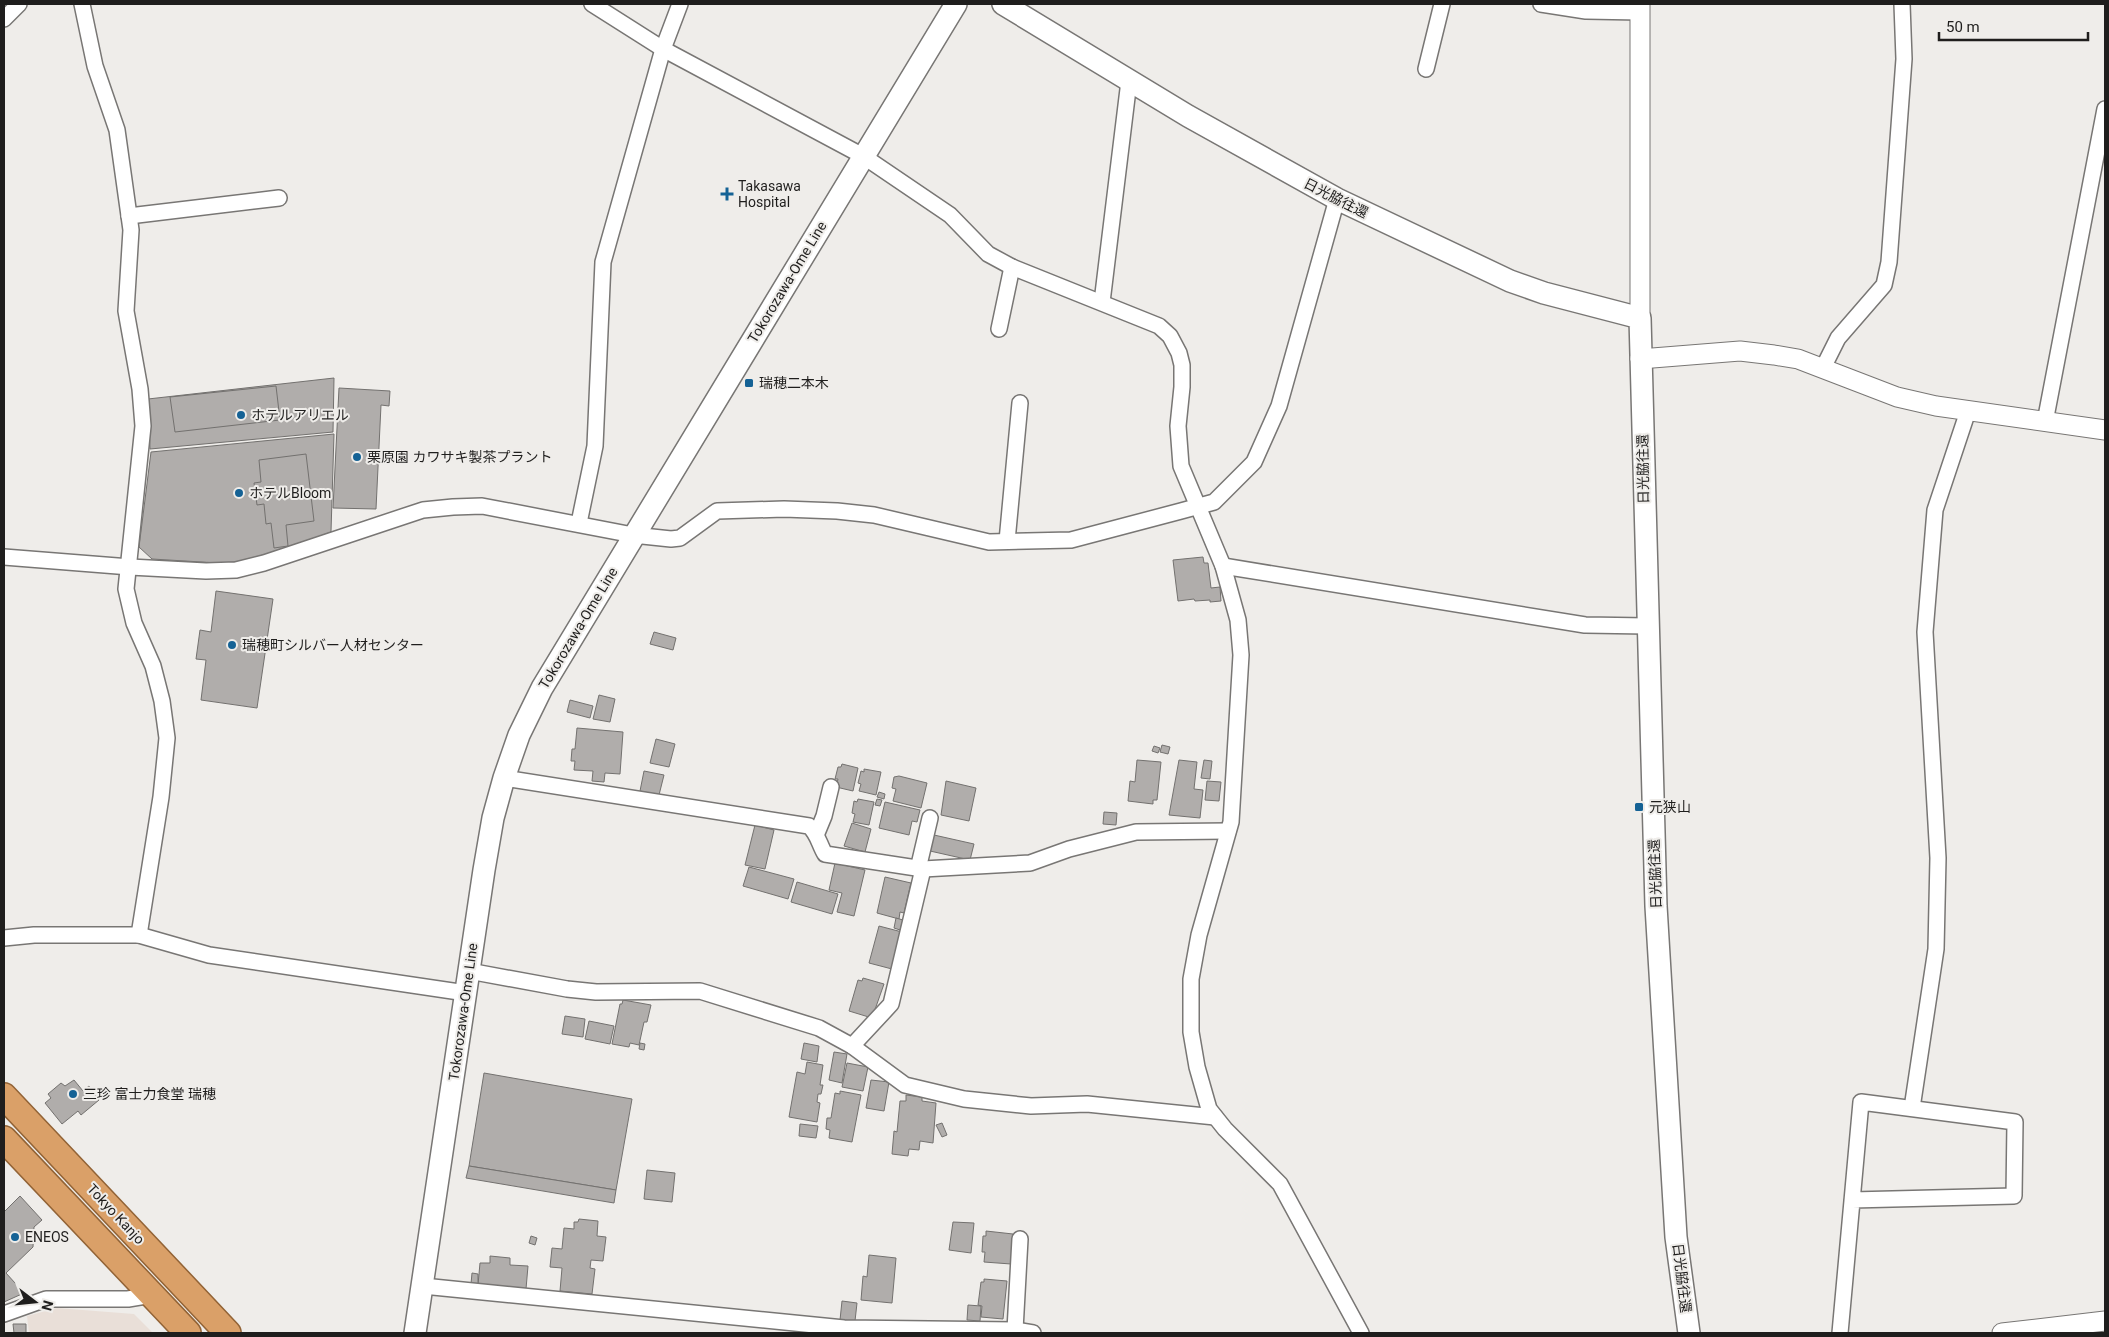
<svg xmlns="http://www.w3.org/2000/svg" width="2109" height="1337" viewBox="0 0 2109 1337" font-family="Roboto,'Noto Sans JP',sans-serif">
	<rect width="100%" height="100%" fill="#efedea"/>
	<path fill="#e9dfd8" d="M57,1308L134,1314L153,1333H29L27,1316Z"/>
	<g fill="#b0adab" stroke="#73716f">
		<path d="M334,378L333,432L150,449L148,399Z"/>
		<path d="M276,386L280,420L175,432L170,397Z"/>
		<path d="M339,388L390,391L389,406L381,405L376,509L333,508Z"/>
		<path d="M334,434L331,532L252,561L218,563L152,559L139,547L151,452Z"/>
		<path d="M306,454L314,521L286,525L288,546L274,548L271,523L266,524L264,504L257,505L254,483L261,482L259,460Z"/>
		<path d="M1203,557L1204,563H1208L1211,588L1220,587L1221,601L1210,602V600L1195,601L1194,599L1178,601L1173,560Z"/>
		<path d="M216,591L273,599L257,708L201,700L206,660L196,659L200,630L211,632Z"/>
		<path d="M654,632L676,638L673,650L650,644Z"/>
		<path d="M599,695L615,699L610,722L593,719Z"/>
		<path d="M570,700L593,706L590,718L567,712Z"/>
		<path d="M577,728L623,732L620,774L605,773L604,782L592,781L593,771L574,770L575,761H571L572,749H575Z"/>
		<path d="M656,739L675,744L669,767L650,763Z"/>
		<path d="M1162,745L1170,747L1168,754L1160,752Z"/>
		<path d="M1154,746L1160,748L1158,753L1152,751Z"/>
		<path d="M1137,760L1161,762L1157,800H1153V804L1128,801L1130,781L1135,782Z"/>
		<path d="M1179,760L1197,762L1194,789L1203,790L1200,818L1169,815Z"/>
		<path d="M1204,760L1212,761L1210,779L1201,778Z"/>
		<path d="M842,764L858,768L853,791L836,787L838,779H835L838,767H841Z"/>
		<path d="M864,769L881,772L876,795L859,791L861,784L858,783L861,771L864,772Z"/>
		<path d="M644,771L664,775L659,795L640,791Z"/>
		<path d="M899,776L927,783L921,808L893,801L896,789L892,788L894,777Z"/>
		<path d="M946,781L976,788L969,821L941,815Z"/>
		<path d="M1207,781L1221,782L1219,801L1205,800Z"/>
		<path d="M879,792L885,794L884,799L877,797Z"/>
		<path d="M858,799L874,802L869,825L853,822L855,814L852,813L854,801L857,802Z"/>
		<path d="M877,799L882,800L880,806L875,805Z"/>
		<path d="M885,802L920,810L917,822L912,821L909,835L879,828Z"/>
		<path d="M1104,812L1117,813L1116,825L1103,824Z"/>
		<path d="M852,823L871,829L865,852L844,846Z"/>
		<path d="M755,825L774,830L765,869L745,865Z"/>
		<path d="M934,835L974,844L970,860L930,851Z"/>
		<path d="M835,863L865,870L854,916L837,912L842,893L829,890Z"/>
		<path d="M749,867L794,879L788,899L743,886Z"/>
		<path d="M885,877L911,883L904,913L900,912L899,919L877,913Z"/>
		<path d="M797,882L838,894L832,914L791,902Z"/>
		<path d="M896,918L903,920L900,930L894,928Z"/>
		<path d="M879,926L902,932L892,969L869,963Z"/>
		<path d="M863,978L884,984L872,1018L849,1011L858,980L862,981Z"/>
		<path d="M623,1000L651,1005L647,1022H644L639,1045L630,1043L629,1047L612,1044L620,1004H622Z"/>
		<path d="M565,1016L585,1019L583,1037L562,1034Z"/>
		<path d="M589,1021L614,1026L610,1044L585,1039Z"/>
		<path d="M640,1043L645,1044L644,1050L639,1049Z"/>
		<path d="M804,1043L819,1046L817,1062L801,1059Z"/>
		<path d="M834,1052L847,1054L842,1083L829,1080Z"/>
		<path d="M807,1062L823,1065L820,1085H823L821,1094H818L817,1102L820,1103L817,1122L789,1117L797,1072L805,1074Z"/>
		<path d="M847,1063L868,1067L863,1091L842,1087Z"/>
		<path d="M484,1073L632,1099L616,1190L469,1166Z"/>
		<path d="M74,1080L83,1091L89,1086L99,1100L81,1115L78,1111L62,1124L45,1103L51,1098L48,1094L61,1083L65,1086Z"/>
		<path d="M871,1080L889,1082L884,1111L866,1108Z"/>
		<path d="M840,1091L861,1095L852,1142L829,1138L830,1130L826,1129L827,1118H831L835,1093L840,1094Z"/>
		<path d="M906,1095L922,1097V1101L936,1103L933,1143L920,1141L919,1150L909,1149L908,1156L892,1154L894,1131L897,1132L900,1101H906Z"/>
		<path d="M942,1123L947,1135L942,1137L936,1125Z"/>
		<path d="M800,1124L818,1126L816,1138L799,1136Z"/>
		<path d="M469,1166L616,1190L614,1203L466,1178Z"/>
		<path d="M647,1170L675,1173L672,1202L644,1199Z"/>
		<path d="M20,1196L42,1220L34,1227L33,1247L6,1273L24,1293L4,1302V1212Z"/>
		<path d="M579,1219L598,1221L597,1236L606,1237L603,1261L591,1260L590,1268L595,1269L592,1294L560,1291L562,1268L550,1267L552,1248L562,1249L564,1228L574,1229V1222H578Z"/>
		<path d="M953,1222L974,1223L971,1253L949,1250Z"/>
		<path d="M986,1231L1013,1234L1011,1264L984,1262L985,1252H982L983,1236H986Z"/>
		<path d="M531,1236L537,1238L535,1245L529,1243Z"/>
		<path d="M869,1255L896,1258L892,1303L861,1300L863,1276L867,1277Z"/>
		<path d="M490,1256L510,1258V1265L528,1266L526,1289L478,1285L480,1263H490Z"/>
		<path d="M472,1273L478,1274V1285L471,1284Z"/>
		<path d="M984,1279L1007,1281L1003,1319L981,1317L982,1306L978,1305L981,1282H984Z"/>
		<path d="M842,1301L857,1303L855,1321L840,1320Z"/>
		<path d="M968,1305L981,1306L980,1321L967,1320Z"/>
		<path d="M13,1324H26V1333H6H14Z"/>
	</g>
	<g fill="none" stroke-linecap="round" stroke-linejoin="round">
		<g stroke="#787674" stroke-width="18">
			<g id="minor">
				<path d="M82,4L95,66L117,130L131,230L126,311L140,389L143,426L126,589L134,623L153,666L162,701L167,738L161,797L139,935"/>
				<path d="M592,4L663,49L863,156L950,215L988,254L1012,267L1159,326L1170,336L1179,353L1182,365V387L1178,426L1181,466L1223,566L1238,620L1241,655L1231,822L1199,935L1191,979V1032L1197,1067L1209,1109L1225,1129L1280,1184L1361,1333"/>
				<path d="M1541,4L1586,11L1640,12"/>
				<path d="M4,19L19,4"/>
				<path d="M1426,69L1442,4"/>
				<path d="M129,216L279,198"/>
				<path d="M1102,302L1129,81"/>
				<path d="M999,329L1012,267"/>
				<path d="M1823,368L1838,338L1884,285L1889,262L1904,59L1902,4"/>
				<path d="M2045,422L2105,109"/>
				<path d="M579,523L595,446L603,262L663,49L680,4"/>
				<path d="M1007,541L1020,403"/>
				<path d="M4,557L130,567L206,571L236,570L264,563L423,510L453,507L482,506L633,535L671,539L680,538L717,511L784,509L837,511L874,515L989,542L1071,540L1181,511L1214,502L1254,462L1279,406L1337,199"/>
				<path d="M1223,566L1585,625L1647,626"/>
				<path d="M504,778L809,826C818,834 819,844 825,854L923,869L1030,863L1069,849L1136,832L1228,831"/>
				<path d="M817,833L824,816L831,787"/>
				<path d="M918,869L930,818"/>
				<path d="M4,938L34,935H139L209,955L466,993"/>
				<path d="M469,971L567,989L596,992L700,991L819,1028L852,1046L905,1085L964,1099L1031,1106L1087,1104L1215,1117"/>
				<path d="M852,1046L891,1004L923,869"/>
				<path d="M1912,1108L1936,949L1938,858L1925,632L1935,510L1968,411"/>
				<path d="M423,1286L844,1328L1015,1330L1033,1333"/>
				<path d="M4,1314L46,1299H128L152,1295"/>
				<path d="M1015,1330L1020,1239"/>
				<path d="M1840,1333L1861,1102L2015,1122L2014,1196L1852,1200"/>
			</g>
		</g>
		<g stroke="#787674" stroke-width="21">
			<g id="tertiary">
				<path d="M1640,4V318"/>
				<path d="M1640,359L1740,351L1774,355L1798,359L1897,397L1936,406L2105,430"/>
				<path d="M2002,1333L2105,1321"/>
			</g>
		</g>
		<g stroke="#787674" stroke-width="24">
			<g id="secondary">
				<path d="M1003,4L1188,116L1337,199L1510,281L1544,293L1640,318L1656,906L1676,1237L1689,1333"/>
				<path d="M415,1333L484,870L493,818L504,778L519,735L542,688L956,4"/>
			</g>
		</g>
		<g stroke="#926336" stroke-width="28">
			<g id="trunk">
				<path d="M4,1096L228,1333"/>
				<path d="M4,1139L188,1333"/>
			</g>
		</g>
		<use href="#minor" stroke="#fff" stroke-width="15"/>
		<use href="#tertiary" stroke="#fff" stroke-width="19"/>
		<use href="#secondary" stroke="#fff" stroke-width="21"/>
		<use href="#trunk" stroke="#daa068" stroke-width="25"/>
	</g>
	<g fill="#156295" stroke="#efedea" stroke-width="2">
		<path d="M724.5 186.5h5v5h5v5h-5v5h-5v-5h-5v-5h5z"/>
		<rect x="744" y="378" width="10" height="10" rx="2.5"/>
		<circle cx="241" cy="415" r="5"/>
		<circle cx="357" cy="457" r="5"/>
		<circle cx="239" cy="493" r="5"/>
		<circle cx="232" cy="645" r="5"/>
		<rect x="1634" y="802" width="10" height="10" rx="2.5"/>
		<circle cx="73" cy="1094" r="5"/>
		<circle cx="15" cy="1237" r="5"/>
	</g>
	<g text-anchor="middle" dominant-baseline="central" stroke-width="4" stroke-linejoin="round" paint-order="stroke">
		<g font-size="14" fill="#1f1e1d" stroke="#efedea" text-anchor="start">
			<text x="738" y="186">Takasawa<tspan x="738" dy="16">Hospital</tspan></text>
			<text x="759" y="383">瑞穂二本木</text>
			<text x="251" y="415">ホテルアリエル</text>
			<text x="367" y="457">栗原園 カワサキ製茶プラント</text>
			<text x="249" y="493">ホテルBloom</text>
			<text x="242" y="645">瑞穂町シルバー人材センター</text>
			<text x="1649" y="807">元狭山</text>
			<text x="83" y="1094">三珍 富士力食堂 瑞穂</text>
			<text x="25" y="1237">ENEOS</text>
		</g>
		<g font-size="14" fill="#1f1e1d" stroke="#efedea">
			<text transform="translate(1336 198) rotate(27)">日光脇往還</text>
			<text transform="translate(787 282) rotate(-59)">Tokorozawa-Ome Line</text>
			<text transform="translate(1643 469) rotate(-91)">日光脇往還</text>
			<text transform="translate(578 628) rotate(-59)">Tokorozawa-Ome Line</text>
			<text transform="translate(1655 874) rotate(-92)">日光脇往還</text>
			<text transform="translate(463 1012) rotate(-82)">Tokorozawa-Ome Line</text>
			<text transform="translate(116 1214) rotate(47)">Tokyo Kanjo</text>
			<text transform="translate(1682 1278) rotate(83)">日光脇往還</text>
		</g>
	</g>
	<rect width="2109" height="1337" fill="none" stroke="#1f1e1d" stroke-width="10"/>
	<g transform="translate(35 1302) rotate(106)" stroke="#efedea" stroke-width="4" paint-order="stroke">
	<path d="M0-4L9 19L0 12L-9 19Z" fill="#1f1e1d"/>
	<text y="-8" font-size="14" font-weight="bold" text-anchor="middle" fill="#1f1e1d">N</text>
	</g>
	<path d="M1939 32v8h149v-8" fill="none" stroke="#1f1e1d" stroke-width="2.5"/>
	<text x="1946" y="32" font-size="15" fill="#1f1e1d" stroke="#efedea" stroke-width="4" paint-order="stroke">50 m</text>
</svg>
